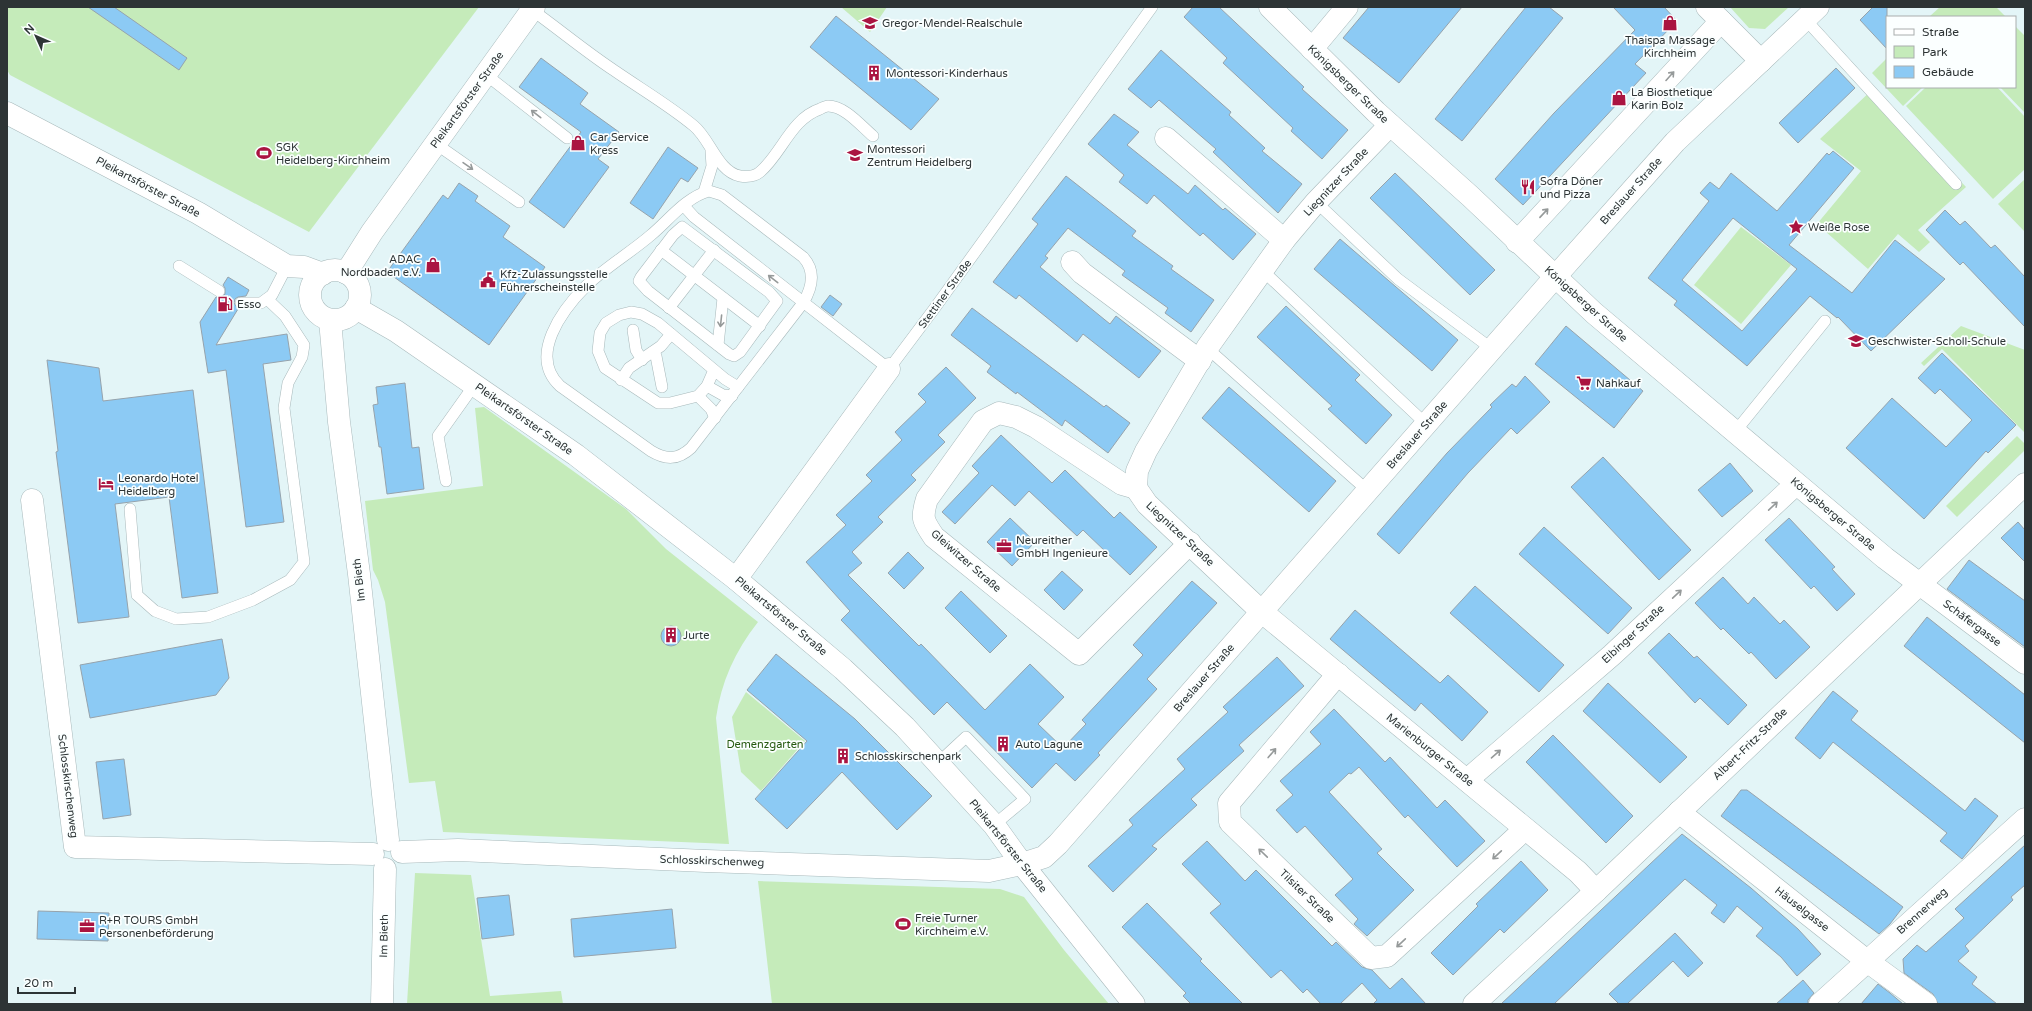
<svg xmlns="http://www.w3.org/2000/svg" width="2032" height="1011" viewBox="0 0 2032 1011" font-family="'Varela Round',sans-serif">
	<rect width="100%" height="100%" fill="#e3f5f7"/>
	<g fill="#c5ebba">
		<path d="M7,7H479L309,232L10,75L7,70Z"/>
		<path d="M841,7H887L870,32Z"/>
		<path d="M1730,7H1789L1765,29L1749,28Z"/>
		<path d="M1940,7H1996L2006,17H1929Z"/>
		<path d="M2015,26L2025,36V113L2000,87H2015Z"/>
		<path d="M1887,58V87H1923L1903,106L1872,73Z"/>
		<path d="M1926,87H1997L2025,117V169L1993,199L1906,106Z"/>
		<path d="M1873,89L1966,187L1918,230L1930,242L1919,252L1898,234L1868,269L1817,224L1861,171L1820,139Z"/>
		<path d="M2025,179V232L1998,204Z"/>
		<path d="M1741,227L1791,265L1741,324L1694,285Z"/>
		<path d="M1961,326L2025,350V433L1942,349L1924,366L1921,363Z"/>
		<path d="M484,407L626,509L666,549L758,622C735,651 721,682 716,718L729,844L443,832L435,781L409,783L385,602L378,580L373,570L365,501L483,486L475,408Z"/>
		<path d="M2017,436L2025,444V450L1957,517L1946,506Z"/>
		<path d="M746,692L805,741L761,791L741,772L732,717Z"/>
		<path d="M415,873L471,875L490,996L561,991L563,1004H407Z"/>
		<path d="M758,881L1000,889L1024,897L1064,950L1109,1004H772Z"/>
	</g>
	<g fill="#8ccaf4" stroke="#96a3ac" fill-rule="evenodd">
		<path d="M88,7H114L187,58L179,70Z"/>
		<path d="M1193,7H1219L1304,87L1302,89L1348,130L1322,159L1291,131L1293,128L1223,63L1227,58L1184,17Z"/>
		<path d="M1369,7H1462L1399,83L1343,38Z"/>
		<path d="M1526,7H1549L1563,18L1462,141L1435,119Z"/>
		<path d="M1613,7H1664L1677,21L1635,64L1646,73L1523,205L1495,179L1554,113L1635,30Z"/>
		<path d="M1873,7H1887V49L1860,20Z"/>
		<path d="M836,16L939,99L911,130L810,47Z"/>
		<path d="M1161,50L1231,112L1229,115L1265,148L1262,151L1302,184L1278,213L1213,152L1216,149L1159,100L1151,108L1128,89Z"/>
		<path d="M541,58L588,93L580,104L619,132L598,159L609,167L564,228L529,202L581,132L519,87Z"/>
		<path d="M1836,68L1855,88L1798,143L1779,123Z"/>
		<path d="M1114,114L1139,132L1127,145L1188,194L1195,185L1223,210L1225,208L1256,234L1233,260L1203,233L1200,236L1154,195L1147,204L1119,182L1124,175L1088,144Z"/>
		<path d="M668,147L698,168L688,182L681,178L653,219L630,203Z"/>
		<path d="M1833,151L1854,168L1789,245L1852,293L1895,240L1945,279L1871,351L1838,317L1837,318L1810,296L1747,366L1674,305L1677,301L1648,278L1709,201L1700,193L1710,182L1719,189L1731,173L1777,211L1827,153L1829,155ZM1733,218L1797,269L1742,331L1682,280Z"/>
		<path d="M1395,173L1495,270L1470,295L1370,198Z"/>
		<path d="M1066,176L1136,231L1132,236L1173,266L1171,269L1214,300L1191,332L1165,313L1168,308L1122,275L1125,271L1068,228L1045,256L1048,258L1040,267L1110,324L1116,316L1161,351L1139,378L1083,334L1077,342L1019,295L1016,299L993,282L1038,224L1032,219Z"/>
		<path d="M459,183L478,196L475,201L510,226L503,237L545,267L489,345L387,272L443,195L448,199Z"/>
		<path d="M1945,210L1960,225L1965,221L1991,248L1995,245L2025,277V327L1963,262L1960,265L1926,230Z"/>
		<path d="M1340,239L1458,340L1432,371L1314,269Z"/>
		<path d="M228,277L249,290L246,296L238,297L235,299L234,303L238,309L216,345L287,334L291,360L263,364L284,522L246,527L226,370L208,373L200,322L216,297H222L225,294V288L223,285Z"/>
		<path d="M830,295L842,304L833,316L821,307Z"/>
		<path d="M1286,306L1360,375L1355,380L1392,415L1366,444L1328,409L1332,406L1257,337Z"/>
		<path d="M972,308L1104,407L1106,405L1130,423L1108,453L1065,420L1062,426L1017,392L1016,394L987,372L991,366L951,335Z"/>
		<path d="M1566,326L1643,391L1614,428L1535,364Z"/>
		<path d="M1942,353L2016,425L1988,453L1986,451L1924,519L1846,448L1892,398L1946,447L1972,420L1940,389L1935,394L1918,378Z"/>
		<path d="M47,360L99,368L103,401L193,390L218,593L182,598L169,497L115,504L129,617L78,623L56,452L58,451Z"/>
		<path d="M946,367L976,398L938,435L945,442L911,475L916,480L878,517L883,522L852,552L862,563L848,575L919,646L921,644L985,710L1030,664L1064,697L1038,724L1063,748L1086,724L1082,720L1143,655L1133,645L1192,581L1217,603L1147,679L1157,689L1098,753L1100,755L1075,781L1056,763L1032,788L947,702L934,715L841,620L850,611L806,562L846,525L836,515L872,481L866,475L902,440L895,432L926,402L918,394Z"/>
		<path d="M1525,376L1550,402L1517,434L1511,428L1468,473L1399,554L1377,534L1447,453L1492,407L1490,405L1512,384L1516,387Z"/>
		<path d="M405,383L412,448L419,447L424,489L387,494L381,447H379L373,405L378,404L376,387Z"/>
		<path d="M1229,387L1336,481L1309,512L1202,418Z"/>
		<path d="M1001,435L1052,483L1065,470L1114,518L1120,512L1157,547L1130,575L1083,530L1077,536L1029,491L1015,506L992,485L955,524L942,512L979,473L972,466Z"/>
		<path d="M1603,457L1691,550L1659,580L1571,487Z"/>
		<path d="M1730,463L1753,491L1722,517L1698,490Z"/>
		<path d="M1010,518L1035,542L1012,566L987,542Z"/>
		<path d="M1789,518L1835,567L1832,569L1855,594L1837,611L1814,586L1811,589L1765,540Z"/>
		<path d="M2018,522L2025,530V562L2001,538Z"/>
		<path d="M1544,527L1632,608L1608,634L1519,554Z"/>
		<path d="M908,552L924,568L904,589L888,573Z"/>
		<path d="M1969,560L2025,601V647L1947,589Z"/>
		<path d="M1062,571L1083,590L1064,610L1044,590Z"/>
		<path d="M1723,577L1748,604L1754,597L1780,624L1784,620L1810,647L1776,679L1751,652L1749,654L1723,628L1721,630L1695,603Z"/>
		<path d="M1475,586L1564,665L1539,692L1450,613Z"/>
		<path d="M961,591L1007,636L990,653L945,608Z"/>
		<path d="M1355,610L1440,683L1448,675L1488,712L1462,741L1421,703L1415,711L1330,639Z"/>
		<path d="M1927,617L2025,695V743L1904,646Z"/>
		<circle cx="671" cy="636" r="10"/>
		<path d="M1669,633L1694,658L1697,656L1747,705L1728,725L1700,698L1695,703L1648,653Z"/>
		<path d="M222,639L229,678L216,695L90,718L80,665Z"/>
		<path d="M776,654L855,719L932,796L897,830L842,772L787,829L755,799L807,741L747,690Z"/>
		<path d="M1277,657L1304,686L1239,745L1244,751L1191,799L1197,805L1152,846L1157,849L1113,892L1088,866L1133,825L1129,820L1185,769L1177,759L1228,712L1223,707Z"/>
		<path d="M1608,683L1687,757L1660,783L1583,711Z"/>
		<path d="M1833,691L1858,711L1851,720L1965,811L1975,798L1998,816L1962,859L1940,841L1947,833L1833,742L1820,759L1795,738Z"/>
		<path d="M1334,709L1385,762L1390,757L1437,808L1445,800L1485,841L1457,867L1408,815L1405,818L1359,767L1351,774L1349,773L1329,792L1382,849L1377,853L1414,890L1367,936L1354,924L1358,919L1335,895L1353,879L1305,826L1297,833L1276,810L1293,795L1280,781L1321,744L1310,732Z"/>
		<path d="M1553,735L1633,816L1606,843L1526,762Z"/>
		<path d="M124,759L131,815L103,819L96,762Z"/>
		<path d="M1741,790H1747L1903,907L1890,924L1879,934L1721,816Z"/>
		<path d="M1682,834L1751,888L1798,929L1821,954L1797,976L1781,957L1756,936L1763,928L1737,906L1724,923L1711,913L1717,905L1685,879L1554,1004H1501Z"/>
		<path d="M1207,841L1245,881L1256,870L1332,946L1336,942L1362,967L1372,970L1390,989L1402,978L1426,1004H1373L1377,1000L1362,983L1340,1004H1321L1307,989L1303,993L1281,970L1271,978L1210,913L1221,904L1182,864Z"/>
		<path d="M2025,845V885L2011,897L2013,900L1965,946L1969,951L1958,961L1977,977L1972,984L1997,1004H1938L1933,994L1904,973L1903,959L1917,945L1926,952L1964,918L1955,909Z"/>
		<path d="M1521,861L1548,890L1504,933L1500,929L1453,975L1431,953L1478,906L1476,904Z"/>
		<path d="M509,895L514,935L482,939L477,898Z"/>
		<path d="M1147,903L1202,959L1200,961L1243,1004H1191L1183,996L1186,993L1122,927Z"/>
		<path d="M672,909L676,948L574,957L571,919Z"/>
		<path d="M38,911L109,913L108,941L37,939Z"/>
		<path d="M1675,933L1703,963L1688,977L1673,961L1627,1004H1619L1609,994Z"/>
		<path d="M1803,980L1814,993L1808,1000V1004H1776Z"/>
		<path d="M1878,984L1890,993L1903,1004H1861Z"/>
	</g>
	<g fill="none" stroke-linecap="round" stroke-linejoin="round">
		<g stroke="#a8b9bb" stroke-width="12">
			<g id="service">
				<path d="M532,10C560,30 586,52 615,71C641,89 670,106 694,126C710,139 718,172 740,176C747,177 754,177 760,172C782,153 791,119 820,109C822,108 826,106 828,106C845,106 861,126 873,136"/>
				<path d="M1805,19L1956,184"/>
				<path d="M485,74L567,138"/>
				<path d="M436,144L519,202"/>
				<path d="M709,191L722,195L803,257C816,271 812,288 803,303L691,448C678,460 666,460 651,451L560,386C528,356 562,310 586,286C606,267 630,253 651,235C668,221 686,197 709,191Z"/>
				<path d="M704,192L712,166L711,151"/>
				<path d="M1316,202L1398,279L1492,349"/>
				<path d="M684,206L694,217L889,369L934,309L1152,7"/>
				<path d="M682,227L769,292L777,301L740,352L734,356L729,354L648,291L639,281L641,277L673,235Z"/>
				<path d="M661,250L760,326"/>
				<path d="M179,266L219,291"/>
				<path d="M1263,271L1426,424"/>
				<path d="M241,303H261L272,295L287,266"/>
				<path d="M669,308L714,250"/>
				<path d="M633,330L636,350L642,360"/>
				<path d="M718,345L723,298"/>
				<path d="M1207,348L1368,491"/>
				<path d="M653,352L656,356L662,387"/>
				<path d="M714,370L707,386L698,396L670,403H658L605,368L598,351L600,333L606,323L619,315L631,312L642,314L658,323L725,379L738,387"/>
				<path d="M621,380L629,368L661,346L671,334"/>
				<path d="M707,386L723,395L732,396"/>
				<path d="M698,396L711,409L715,418"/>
				<path d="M1735,432L1825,321"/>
				<path d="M446,481L438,436L475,384"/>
				<path d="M130,509L137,595L155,611L176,619L208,617L253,600L290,580L304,562L284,408L288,383L302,357L304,345L285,316L267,299"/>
				<path d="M938,763L966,737L1025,799L994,825"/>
			</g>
		</g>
		<g stroke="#a8b9bb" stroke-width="23">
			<g id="minor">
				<path d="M1270,7L1376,112L1470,196L1594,313L1885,558L2025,663"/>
				<path d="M1707,7L1761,61"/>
				<path d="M1312,49L1347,7"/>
				<path d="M1390,125L1316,202L1284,240L1207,348L1146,451L1137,471L1136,488L1147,504L1262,612L1578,872L1596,891"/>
				<path d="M1166,138L1284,240"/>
				<path d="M1517,242L1721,21"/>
				<path d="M1072,262L1082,273L1200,361"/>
				<path d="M346,273L372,232L534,7"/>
				<path d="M330,320L339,422L359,574L388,840"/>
				<path d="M1136,488L1122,484L1036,427L1016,417L999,413L983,421L927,499C921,518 923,521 934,537L1079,654L1190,543"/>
				<path d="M32,500L75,847L373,854"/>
				<path d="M736,579L889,369"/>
				<path d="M1338,674L1229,803L1230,822L1371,958L1387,956L1525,829"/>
				<path d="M1467,780L1612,655L1796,484"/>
				<path d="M1679,812L1867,961L1926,1004"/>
				<path d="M402,852L458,850L706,861L989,871L1022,864L1044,857L1058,844L1555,277L1675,142L1818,7"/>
				<path d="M382,1004L385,869"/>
				<path d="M1474,1004L1596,891L2025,484"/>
				<path d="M1820,1004L2025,819"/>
			</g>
		</g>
		<g stroke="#a8b9bb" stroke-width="23">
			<g id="tertiary">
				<path d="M7,113L198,213L287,266L304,267L323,274"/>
				<circle cx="335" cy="295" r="25"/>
				<path d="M356,308L396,331L576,455L736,579L843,669L905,727L994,825L1022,864L1134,1004"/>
			</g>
		</g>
		<use href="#service" stroke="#fff" stroke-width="11"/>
		<use href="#minor" stroke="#fff" stroke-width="22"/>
		<use href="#tertiary" stroke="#fff" stroke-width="22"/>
	</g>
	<defs><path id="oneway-shaft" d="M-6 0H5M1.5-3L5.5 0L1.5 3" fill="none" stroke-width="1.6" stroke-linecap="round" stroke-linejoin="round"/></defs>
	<g stroke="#969a9a">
		<use href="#oneway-shaft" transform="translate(1670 76) rotate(-48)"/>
		<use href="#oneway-shaft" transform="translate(536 114) rotate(-142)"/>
		<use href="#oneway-shaft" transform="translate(468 166) rotate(35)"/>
		<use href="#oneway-shaft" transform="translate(1544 213) rotate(-47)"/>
		<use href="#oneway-shaft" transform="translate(773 279) rotate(-142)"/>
		<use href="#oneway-shaft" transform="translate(721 321) rotate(96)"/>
		<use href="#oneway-shaft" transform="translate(1773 506) rotate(-43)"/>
		<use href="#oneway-shaft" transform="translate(1677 594) rotate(-43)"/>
		<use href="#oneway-shaft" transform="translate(1272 753) rotate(-50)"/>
		<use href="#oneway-shaft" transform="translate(1496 754) rotate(-41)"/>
		<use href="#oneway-shaft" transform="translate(1263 853) rotate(-136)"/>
		<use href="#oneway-shaft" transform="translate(1497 855) rotate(137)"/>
		<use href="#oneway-shaft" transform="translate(1401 943) rotate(137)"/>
	</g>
	<defs>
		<g id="school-bare" transform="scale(1.2)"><path d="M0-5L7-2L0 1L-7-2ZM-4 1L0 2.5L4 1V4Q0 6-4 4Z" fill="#aa1441" stroke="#fbffff" stroke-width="2.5" paint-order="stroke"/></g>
		<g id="shop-bare" transform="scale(1.2)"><path d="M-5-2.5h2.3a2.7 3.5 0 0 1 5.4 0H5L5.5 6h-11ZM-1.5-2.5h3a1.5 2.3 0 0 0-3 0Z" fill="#aa1441" stroke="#fbffff" stroke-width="2.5" paint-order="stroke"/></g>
		<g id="building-bare" transform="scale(1.2)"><path d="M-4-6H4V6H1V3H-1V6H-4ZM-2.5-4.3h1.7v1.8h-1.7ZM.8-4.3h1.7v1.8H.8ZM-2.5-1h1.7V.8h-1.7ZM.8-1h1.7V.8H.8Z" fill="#aa1441" stroke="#fbffff" stroke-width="2.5" paint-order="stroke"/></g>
		<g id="stadium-bare" transform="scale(1.2)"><path d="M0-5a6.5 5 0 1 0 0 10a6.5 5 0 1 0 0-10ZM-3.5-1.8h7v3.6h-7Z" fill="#aa1441" stroke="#fbffff" stroke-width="2.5" paint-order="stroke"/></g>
		<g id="restaurant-bare" transform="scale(1.2)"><path d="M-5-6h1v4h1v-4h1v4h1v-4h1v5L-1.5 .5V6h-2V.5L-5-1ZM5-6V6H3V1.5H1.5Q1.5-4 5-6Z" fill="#aa1441" stroke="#fbffff" stroke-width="2.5" paint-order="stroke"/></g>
		<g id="sight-bare" transform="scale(1.2)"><path d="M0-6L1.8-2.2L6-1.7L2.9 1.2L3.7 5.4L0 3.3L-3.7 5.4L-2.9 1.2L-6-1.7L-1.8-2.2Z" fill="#aa1441" stroke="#fbffff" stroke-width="2.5" paint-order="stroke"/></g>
		<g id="civic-bare" transform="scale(1.2)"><path d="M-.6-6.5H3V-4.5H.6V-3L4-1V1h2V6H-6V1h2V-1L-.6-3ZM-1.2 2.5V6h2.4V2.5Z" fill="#aa1441" stroke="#fbffff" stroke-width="2.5" paint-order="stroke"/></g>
		<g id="fuel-bare" transform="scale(1.2)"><path d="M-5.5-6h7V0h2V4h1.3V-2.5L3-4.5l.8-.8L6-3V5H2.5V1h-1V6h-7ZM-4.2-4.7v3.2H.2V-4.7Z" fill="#aa1441" stroke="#fbffff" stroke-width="2.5" paint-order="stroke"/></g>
		<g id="supermarket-bare" transform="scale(1.2)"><path d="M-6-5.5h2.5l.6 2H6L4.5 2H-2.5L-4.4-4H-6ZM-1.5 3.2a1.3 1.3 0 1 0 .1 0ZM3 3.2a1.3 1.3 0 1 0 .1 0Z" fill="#aa1441" stroke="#fbffff" stroke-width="2.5" paint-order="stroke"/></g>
		<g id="hotel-bare" transform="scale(1.2)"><path d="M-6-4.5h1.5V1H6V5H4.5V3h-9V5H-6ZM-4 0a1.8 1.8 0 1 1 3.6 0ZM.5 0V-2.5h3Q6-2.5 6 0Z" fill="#aa1441" stroke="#fbffff" stroke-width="2.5" paint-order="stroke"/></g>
		<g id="office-bare" transform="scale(1.2)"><path d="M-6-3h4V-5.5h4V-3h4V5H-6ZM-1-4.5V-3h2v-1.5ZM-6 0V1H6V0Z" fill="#aa1441" stroke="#fbffff" stroke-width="2.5" paint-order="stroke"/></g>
	</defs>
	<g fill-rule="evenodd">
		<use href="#school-bare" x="870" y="23"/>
		<use href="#shop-bare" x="1670" y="23"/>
		<use href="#building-bare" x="874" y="73"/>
		<use href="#shop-bare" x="1619" y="98"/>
		<use href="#shop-bare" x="578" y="143"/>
		<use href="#stadium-bare" x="264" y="153"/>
		<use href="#school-bare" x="855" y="155"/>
		<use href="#restaurant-bare" x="1528" y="187"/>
		<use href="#sight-bare" x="1796" y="227"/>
		<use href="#shop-bare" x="433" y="265"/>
		<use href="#civic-bare" x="488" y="280"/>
		<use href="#fuel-bare" x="225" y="304"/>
		<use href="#school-bare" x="1856" y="341"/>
		<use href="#supermarket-bare" x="1584" y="383"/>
		<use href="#hotel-bare" x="106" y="484"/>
		<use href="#office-bare" x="1004" y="546"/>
		<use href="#building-bare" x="671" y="635"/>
		<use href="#building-bare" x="1003" y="744"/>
		<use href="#building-bare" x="843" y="756"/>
		<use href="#stadium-bare" x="903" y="924"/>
		<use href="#office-bare" x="87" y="926"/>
	</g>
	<g text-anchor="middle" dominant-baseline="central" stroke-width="3.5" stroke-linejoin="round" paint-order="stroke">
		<g font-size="11" fill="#2d3435" stroke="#fbffff" text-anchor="start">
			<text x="882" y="23">Gregor-Mendel-Realschule</text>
			<text x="1670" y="40" text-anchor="middle">Thaispa Massage<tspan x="1670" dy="13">Kirchheim</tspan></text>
			<text x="886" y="73">Montessori-Kinderhaus</text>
			<text x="1631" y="92">La Biosthetique<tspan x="1631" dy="13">Karin Bolz</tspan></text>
			<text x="590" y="137">Car Service<tspan x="590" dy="13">Kress</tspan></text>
			<text x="276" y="147">SGK<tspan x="276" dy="13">Heidelberg-Kirchheim</tspan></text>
			<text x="867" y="149">Montessori<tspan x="867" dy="13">Zentrum Heidelberg</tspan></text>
			<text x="1540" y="181">Sofra Döner<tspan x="1540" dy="13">und Pizza</tspan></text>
			<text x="1808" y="227">Weiße Rose</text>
			<text x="421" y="259" text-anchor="end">ADAC<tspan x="421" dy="13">Nordbaden e.V.</tspan></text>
			<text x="500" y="274">Kfz-Zulassungsstelle<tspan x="500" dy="13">Führerscheinstelle</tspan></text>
			<text x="237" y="304">Esso</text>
			<text x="1868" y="341">Geschwister-Scholl-Schule</text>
			<text x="1596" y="383">Nahkauf</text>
			<text x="118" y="478">Leonardo Hotel<tspan x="118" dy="13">Heidelberg</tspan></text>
			<text x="1016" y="540">Neureither<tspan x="1016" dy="13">GmbH Ingenieure</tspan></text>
			<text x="683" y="635">Jurte</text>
			<text x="1015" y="744">Auto Lagune</text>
			<text x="855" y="756">Schlosskirschenpark</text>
			<text x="915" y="918">Freie Turner<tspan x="915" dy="13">Kirchheim e.V.</tspan></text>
			<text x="99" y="920">R+R TOURS GmbH<tspan x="99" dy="13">Personenbeförderung</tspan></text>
		</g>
		<g font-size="11" fill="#2d3435" stroke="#fbffff">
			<text transform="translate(1348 84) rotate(44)">Königsberger Straße</text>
			<text transform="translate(467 100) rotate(-54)">Pleikartsförster Straße</text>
			<text transform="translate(1336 182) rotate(-47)">Liegnitzer Straße</text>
			<text transform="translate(148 187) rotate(28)">Pleikartsförster Straße</text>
			<text transform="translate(1631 191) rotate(-48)">Breslauer Straße</text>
			<text transform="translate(945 294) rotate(-54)">Stettiner Straße</text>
			<text transform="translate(1586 304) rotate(42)">Königsberger Straße</text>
			<text transform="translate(524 419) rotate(35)">Pleikartsförster Straße</text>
			<text transform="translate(1417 435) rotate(-49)">Breslauer Straße</text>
			<text transform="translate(1833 514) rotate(40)">Königsberger Straße</text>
			<text transform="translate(1180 534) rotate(43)">Liegnitzer Straße</text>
			<text transform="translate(966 561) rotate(41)">Gleiwitzer Straße</text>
			<text transform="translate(359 580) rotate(-97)">Im Bieth</text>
			<text transform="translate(781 616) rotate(40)">Pleikartsförster Straße</text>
			<text transform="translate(1972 623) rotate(37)">Schäfergasse</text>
			<text transform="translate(1633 634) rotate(-43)">Elbinger Straße</text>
			<text transform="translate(1204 678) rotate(-49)">Breslauer Straße</text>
			<text transform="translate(1750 744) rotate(-44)">Albert-Fritz-Straße</text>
			<text transform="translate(1430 750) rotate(39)">Marienburger Straße</text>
			<text transform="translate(68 786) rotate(83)">Schlosskirschenweg</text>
			<text transform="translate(1008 846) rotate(51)">Pleikartsförster Straße</text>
			<text transform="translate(712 861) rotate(2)">Schlosskirschenweg</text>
			<text transform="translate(1307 896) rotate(44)">Tilsiter Straße</text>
			<text transform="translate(1802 909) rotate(38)">Häuselgasse</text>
			<text transform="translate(1922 911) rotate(-42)">Brennerweg</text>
			<text transform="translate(384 936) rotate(-89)">Im Bieth</text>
		</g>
		<g font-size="11" fill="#265a11" stroke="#fbffff">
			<text x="765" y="744">Demenzgarten</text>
		</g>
	</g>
	<rect width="2032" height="1011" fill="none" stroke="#2d3435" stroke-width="16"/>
	<rect x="1886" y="16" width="130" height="72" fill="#fbffff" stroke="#a9aeae"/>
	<rect x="1894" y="29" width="20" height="6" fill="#ffffff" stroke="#a9aeae"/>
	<text x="1922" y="36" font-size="12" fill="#2d3435">Straße</text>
	<rect x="1894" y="46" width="20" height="12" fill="#c5ebba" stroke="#a9aeae"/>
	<text x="1922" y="56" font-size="12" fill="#2d3435">Park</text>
	<rect x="1894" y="66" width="20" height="12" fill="#8ccaf4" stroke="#a9aeae"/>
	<text x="1922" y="76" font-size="12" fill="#2d3435">Gebäude</text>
	<g transform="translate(36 36) rotate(315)" stroke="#fbffff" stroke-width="3" paint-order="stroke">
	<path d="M0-3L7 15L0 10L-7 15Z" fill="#2d3435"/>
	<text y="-6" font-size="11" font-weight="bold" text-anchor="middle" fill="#2d3435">N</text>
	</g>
	<path d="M18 987v6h57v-6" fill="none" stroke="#2d3435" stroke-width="2"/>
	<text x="24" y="987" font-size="12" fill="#2d3435" stroke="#fbffff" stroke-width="3" paint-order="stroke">20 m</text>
</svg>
